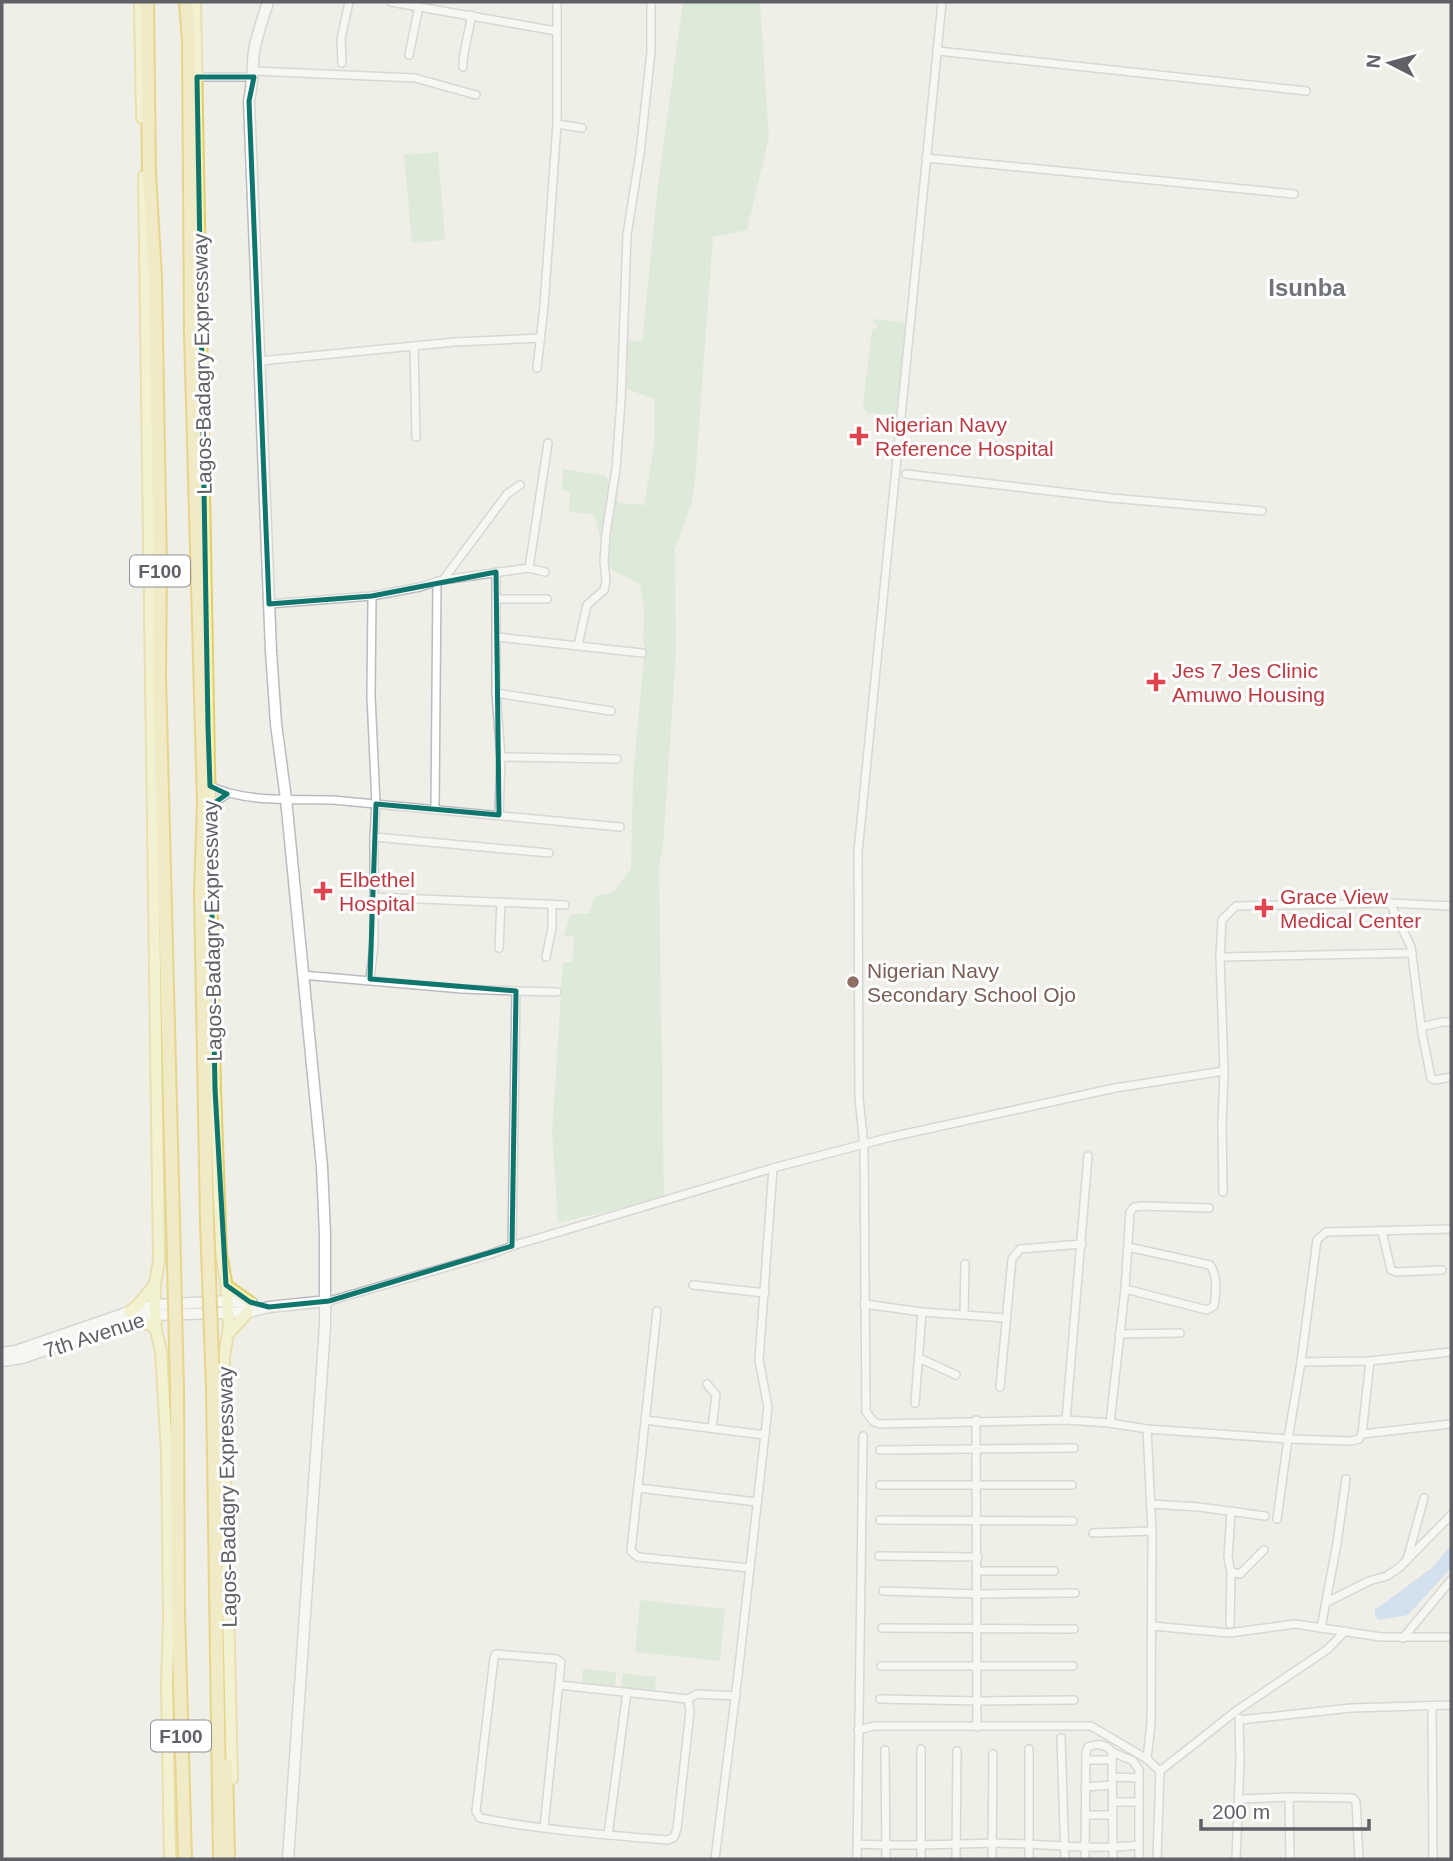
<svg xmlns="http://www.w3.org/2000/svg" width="1453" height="1861" viewBox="0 0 1453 1861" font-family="Helvetica,sans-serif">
	<rect width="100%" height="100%" fill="#efefe8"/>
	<g fill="#c8e4cb">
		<path d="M683,2H760L769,137L747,230L713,237L695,481L692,502L675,549L676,653L663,847L659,865L664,1198L558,1223L552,1133L563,963L573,961L574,937L564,936L570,915L589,913L596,896L613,892L631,869L633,776L645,646L643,641L644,609L640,584L611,569L603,549L594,514L569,512L570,492L562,490L563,469L606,476L619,503L644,505L654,445V399L627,389L626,340L642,342L658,184Z"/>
		<path d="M438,152L445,240L412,243L404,155Z"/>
		<path d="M873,319L906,323L896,415L867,413L863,405L872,329H876L877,325L873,324Z"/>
		<path d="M640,1600L725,1609L720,1661L635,1652Z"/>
		<path d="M583,1669L616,1672L615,1687L582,1684Z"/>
		<path d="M623,1673L656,1677L655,1692L621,1688Z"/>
	</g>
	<path fill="#b2d0f5" d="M1451,1545V1568L1408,1615L1379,1620L1375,1616V1610L1433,1567Z"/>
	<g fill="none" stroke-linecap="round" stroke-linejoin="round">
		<g stroke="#babbc0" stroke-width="10">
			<g id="street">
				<path d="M391,2L556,31"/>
				<path d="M942,2L858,852L859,1098L864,1146L866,1412L874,1422L880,1424L1066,1420L1110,1423L1147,1429L1288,1439L1301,1362L1317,1240L1326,1232L1451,1229"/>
				<path d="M938,51L1306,91"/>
				<path d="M409,55L419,6"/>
				<path d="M342,63L341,39L349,2"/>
				<path d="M463,67C462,51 470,33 471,15"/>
				<path d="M252,71L415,78L476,95"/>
				<path d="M197,77H254"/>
				<path d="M557,124L582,128"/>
				<path d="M926,158L1294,194"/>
				<path d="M414,346L416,437"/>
				<path d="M260,361L455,342L541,338"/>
				<path d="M537,368L544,306L557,124V2"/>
				<path d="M906,474L1111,498L1262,511"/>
				<path d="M529,568L548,443"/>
				<path d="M496,572V693L501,757L499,815"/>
				<path d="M443,580L529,568L545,572"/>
				<path d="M497,599H547"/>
				<path d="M269,604L372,596L420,587L443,580L507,494L520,485"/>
				<path d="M497,637L642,653"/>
				<path d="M578,645L587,605L604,590L606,581L604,561L606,534L616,468L621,401L627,235L640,153L651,52V2"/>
				<path d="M496,693L611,711"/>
				<path d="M501,757L617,759"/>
				<path d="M210,786C246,803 293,799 333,800L620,827"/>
				<path d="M210,806L227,794"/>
				<path d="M435,810L437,581"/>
				<path d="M374,837L549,853"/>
				<path d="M374,897L565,905"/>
				<path d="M1390,903L1411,947L1422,1033L1431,1078L1435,1080L1451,1077"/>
				<path d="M499,948L501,902"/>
				<path d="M546,957L552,928V904"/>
				<path d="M1220,957L1412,953"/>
				<path d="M302,975L462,989L516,991L512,1246"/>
				<path d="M370,979L374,946V837L376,804L371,696L372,596"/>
				<path d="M516,991L557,992"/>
				<path d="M1421,1027L1442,1022H1451"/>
				<path d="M1223,1192L1222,1125L1224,1071L1220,957L1222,920L1236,906L1390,903L1451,906"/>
				<path d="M1382,1231L1391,1270L1396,1272L1442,1270"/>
				<path d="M693,1285L765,1293"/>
				<path d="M1125,1289L1207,1310L1214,1306C1216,1292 1218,1276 1210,1265L1128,1247"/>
				<path d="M329,1301L488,1255L512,1246L773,1168L891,1137L1115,1088L1224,1071"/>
				<path d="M864,1304L922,1312L1005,1318"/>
				<path d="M657,1311L631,1551L638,1557L750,1568"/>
				<path d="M964,1315L965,1264"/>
				<path d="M1119,1334L1180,1333"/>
				<path d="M919,1358L956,1375"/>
				<path d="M1301,1362L1370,1361L1451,1352"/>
				<path d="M707,1384L716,1395L712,1428"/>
				<path d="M1000,1387L1012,1259L1020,1249L1082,1244"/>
				<path d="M915,1403L922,1312"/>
				<path d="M645,1420L765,1435"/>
				<path d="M976,1420L977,1727"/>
				<path d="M1066,1420L1088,1156"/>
				<path d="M1110,1423L1125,1289L1130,1212L1134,1207L1143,1206L1209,1208"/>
				<path d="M1147,1429L1152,1531L1151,1723L1147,1759"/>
				<path d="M1362,1434L1451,1424"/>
				<path d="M880,1450L1074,1448"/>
				<path d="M880,1485H1072"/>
				<path d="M638,1488L757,1502"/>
				<path d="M1151,1504L1199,1507L1265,1516"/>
				<path d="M1231,1511L1228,1558L1231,1572L1240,1574L1264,1550"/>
				<path d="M1277,1519L1288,1439L1351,1441L1359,1439L1362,1434L1370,1361"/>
				<path d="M880,1520L1073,1521"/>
				<path d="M1093,1533L1152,1531"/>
				<path d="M879,1556L978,1557"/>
				<path d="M1407,1560L1424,1498"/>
				<path d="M978,1571H1054"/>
				<path d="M883,1591L978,1594L1075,1593"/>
				<path d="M1327,1602L1369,1581L1387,1576L1400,1567L1451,1515"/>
				<path d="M1230,1624L1231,1572"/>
				<path d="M1152,1626L1229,1633L1295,1624L1381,1637H1451"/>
				<path d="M882,1628L1074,1629"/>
				<path d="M1321,1628L1337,1543L1346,1479"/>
				<path d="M1403,1638L1451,1580"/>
				<path d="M881,1666H1073"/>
				<path d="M559,1685L688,1699L697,1694L736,1696"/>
				<path d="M880,1699L979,1701L1074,1700"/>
				<path d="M1432,1706L1433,1859"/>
				<path d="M1240,1720L1351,1708L1451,1705"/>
				<path d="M858,1730L874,1726H1091L1147,1759L1160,1771"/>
				<path d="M1061,1738L1065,1859"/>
				<path d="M1029,1749V1859"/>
				<path d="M885,1750L886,1859"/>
				<path d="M1112,1752L1133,1761L1139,1770V1859"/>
				<path d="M1086,1760H1112"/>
				<path d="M1112,1777L1139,1778"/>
				<path d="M1085,1787L1112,1785"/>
				<path d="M1289,1797L1290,1859"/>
				<path d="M1239,1799L1289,1797L1353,1798L1356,1802L1359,1859"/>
				<path d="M1112,1802H1139"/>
				<path d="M1085,1815H1113"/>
				<path d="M544,1827L561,1662L556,1659L496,1654L494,1658L476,1811L480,1818C542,1830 606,1835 668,1840L674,1837L677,1829L690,1711L688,1699"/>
				<path d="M608,1835L627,1692"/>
				<path d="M858,1844C903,1847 947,1844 993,1843C1041,1843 1090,1851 1138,1845"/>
				<path d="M715,1859L738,1675L768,1407L759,1360L773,1168"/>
				<path d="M857,1859L863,1436"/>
				<path d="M921,1859V1749"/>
				<path d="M956,1859L957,1751"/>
				<path d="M992,1859L993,1754"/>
				<path d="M1085,1859L1086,1752L1088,1747C1096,1743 1106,1744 1112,1752L1113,1859"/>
				<path d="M1157,1859L1160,1771L1236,1711L1328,1649L1345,1631"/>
				<path d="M1236,1859L1240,1760L1239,1718"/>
			</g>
		</g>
		<g stroke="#b9bbbf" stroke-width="13">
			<g id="secondary">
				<path d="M268,2C263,18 257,34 254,51C252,69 253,83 249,101L271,651L276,724L286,799L322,1167L325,1234V1326L288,1859"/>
				<path d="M2,1353L16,1351L129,1312L155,1305L228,1301L252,1303"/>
				<path d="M2,1361L22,1358L126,1322L156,1315L248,1312L269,1307L328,1301"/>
			</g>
		</g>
		<g stroke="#e1ce6f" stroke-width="14">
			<g id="primary">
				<path d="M140,2L142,118"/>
				<path d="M195,2L215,1089L221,1253L226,1282L229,1326L224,1358V1430L232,1779"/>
				<path d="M144,176L159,1260L155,1284V1305L156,1330L161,1351L167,1452L169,1617L167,1685L170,1859"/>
				<path d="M226,1285L250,1302"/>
				<path d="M129,1312L138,1305L155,1284"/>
				<path d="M132,1320L151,1325L156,1330"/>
				<path d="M229,1333L248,1312"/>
			</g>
		</g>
		<g stroke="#dcb51c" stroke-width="16">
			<g id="highway">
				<path d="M147,2L149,173L155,278L160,567L159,676L173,1222"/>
				<path d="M186,2L189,41L191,333L204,803L201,892L207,1222"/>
				<path d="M213,1389L220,1859"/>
				<path d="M177,1390L178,1612L185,1859"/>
				<path d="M226,1765L228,1855"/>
			</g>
		</g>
		<use href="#street" stroke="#fff" stroke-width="7"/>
		<use href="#secondary" stroke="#fff" stroke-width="10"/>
		<use href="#primary" stroke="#f6f3b6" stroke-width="10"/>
		<use href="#highway" stroke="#f1e59d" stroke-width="12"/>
		<g stroke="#dcb51c" stroke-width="16" stroke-linecap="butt">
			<g id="highway-bridge">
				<path d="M173,1222L177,1390"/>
				<path d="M207,1222L213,1389"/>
			</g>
		</g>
		<use href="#highway-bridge" stroke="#f1e59d" stroke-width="12"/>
	</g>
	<path d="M0 0H1453V1861H0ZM197,77H254L249,101L269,604L372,596L496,572L499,815L376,804L370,979L516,991L512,1246L329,1301L269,1307L250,1302L226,1285L215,1089L210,806L227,794L210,786L208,726Z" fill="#efefe8" fill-opacity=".55" fill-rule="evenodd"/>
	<path fill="none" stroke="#0f766e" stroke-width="5" stroke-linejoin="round" d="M197,77H254L249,101L269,604L372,596L496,572L499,815L376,804L370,979L516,991L512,1246L329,1301L269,1307L250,1302L226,1285L215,1089L210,806L227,794L210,786L208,726Z"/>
	<g fill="#e0444e" stroke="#fff" stroke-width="2.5">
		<path d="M855.5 425.5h7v7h7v7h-7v7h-7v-7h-7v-7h7z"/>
		<path d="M1152.5 671.5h7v7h7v7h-7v7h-7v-7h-7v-7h7z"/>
		<path d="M319.5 880.5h7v7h7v7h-7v7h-7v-7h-7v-7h7z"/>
		<path d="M1260.5 897.5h7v7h7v7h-7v7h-7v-7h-7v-7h7z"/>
	</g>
	<circle fill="#8d6e63" stroke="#fff" stroke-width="2.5" cx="853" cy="982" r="7"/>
	<g text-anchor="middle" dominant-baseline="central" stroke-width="6" stroke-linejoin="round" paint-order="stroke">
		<g fill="#fff" stroke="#8f9094" stroke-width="2">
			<rect x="130" y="555.5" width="60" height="31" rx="5"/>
			<rect x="151" y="1720.5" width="60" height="31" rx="5"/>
		</g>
		<g font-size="19" font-weight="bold" fill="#5f6166">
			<text x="160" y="571">F100</text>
			<text x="181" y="1736">F100</text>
		</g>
		<g font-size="21" fill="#5f6166" stroke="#fff">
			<text transform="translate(202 364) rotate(-91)">Lagos-Badagry Expressway</text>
			<text transform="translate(212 931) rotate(-91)">Lagos-Badagry Expressway</text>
			<text transform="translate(94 1335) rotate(-18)">7th Avenue</text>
			<text transform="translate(227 1497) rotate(-91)">Lagos-Badagry Expressway</text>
		</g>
		<g font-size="21" fill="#be3a42" stroke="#fff" text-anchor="start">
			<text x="875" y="424">Nigerian Navy<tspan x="875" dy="24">Reference Hospital</tspan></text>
			<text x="1172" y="670">Jes 7 Jes Clinic<tspan x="1172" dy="24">Amuwo Housing</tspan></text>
			<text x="339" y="879">Elbethel<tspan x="339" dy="24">Hospital</tspan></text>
			<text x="1280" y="896">Grace View<tspan x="1280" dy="24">Medical Center</tspan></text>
		</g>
		<g font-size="21" fill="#785e54" stroke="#fff" text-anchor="start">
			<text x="867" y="970">Nigerian Navy<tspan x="867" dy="24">Secondary School Ojo</tspan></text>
		</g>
		<g font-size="24" font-weight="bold" fill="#707378" stroke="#fff">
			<text x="1307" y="287">Isunba</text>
		</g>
	</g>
	<rect width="1453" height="1861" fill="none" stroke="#5f6166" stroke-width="7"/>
	<g transform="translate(1390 63) rotate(276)" stroke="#ffffff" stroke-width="5" paint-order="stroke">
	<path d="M0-5L12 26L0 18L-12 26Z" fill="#5f6166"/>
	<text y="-10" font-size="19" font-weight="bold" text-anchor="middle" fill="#5f6166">N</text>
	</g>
	<path d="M1201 1819v10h168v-10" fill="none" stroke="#5f6166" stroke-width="3.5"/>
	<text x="1212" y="1819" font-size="21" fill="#5f6166" stroke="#ffffff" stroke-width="5" paint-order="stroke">200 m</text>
</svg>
